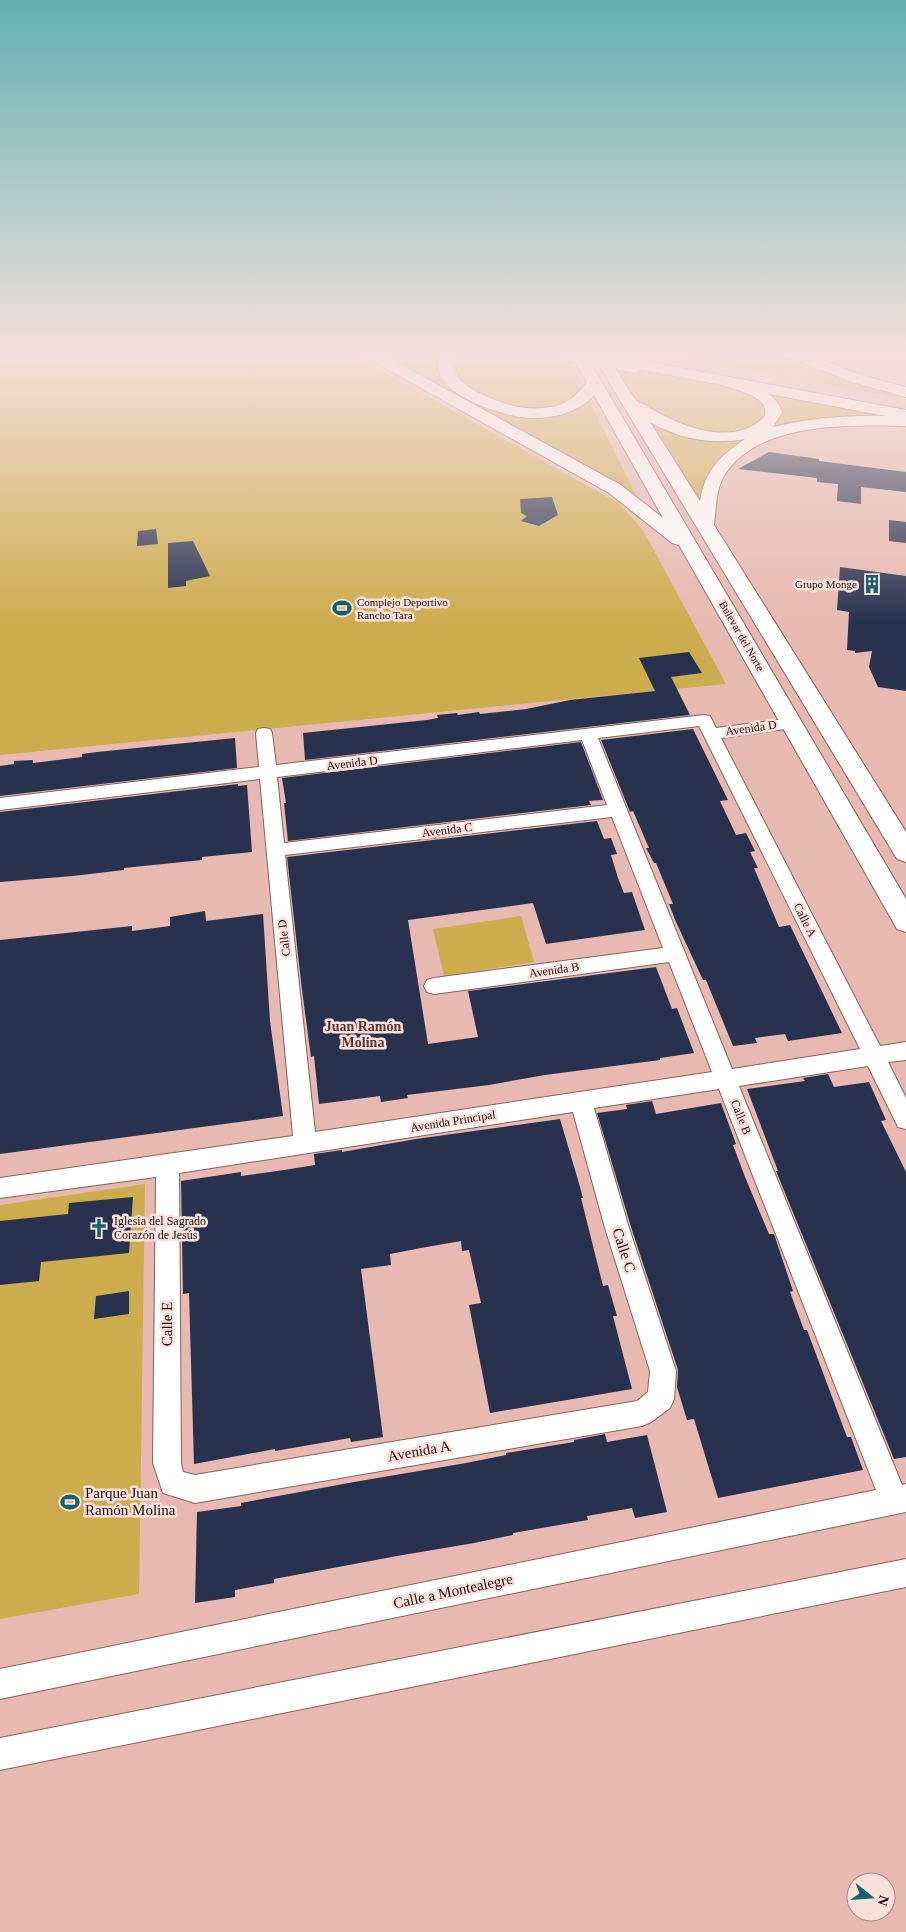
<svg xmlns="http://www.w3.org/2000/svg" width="906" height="1932" viewBox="0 0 906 1932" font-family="'Times New Roman',serif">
	<rect width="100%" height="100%" fill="#e7b9b1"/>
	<g fill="#cdac4d">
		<path d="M0,352H348L620,504L644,532L726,684L0,755Z"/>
		<path d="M370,352H450L446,355L456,389L542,415L587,397L639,501Z"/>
		<path d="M462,352H553L563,353L588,391C577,397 567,403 557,407C526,419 476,397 454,376V358Z"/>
		<path d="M678,352H783L906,399L662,353Z"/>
		<path d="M614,363L728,383L754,394L770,410L756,428L727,434L693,431L639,404Z"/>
		<path d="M760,391L897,417L838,419L744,442L703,508L646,416L721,438L778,418Z"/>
		<path d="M521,916L534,962L444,976L433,929Z"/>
		<path d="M145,1184L139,1594L0,1619V1205Z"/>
	</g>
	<g fill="#28324f">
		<path d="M769,452L819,459V461L906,472V492L861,487V504L837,501L838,484L817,482V478L738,469Z"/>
		<path d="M552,497L558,515L539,526L521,521L527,516L521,513L520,499Z"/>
		<path d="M889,520L906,522V543L889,541Z"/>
		<path d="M156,529L158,544L137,546L138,531Z"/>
		<path d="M193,541L210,576L186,581V586L168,588V543Z"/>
		<path d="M840,567L906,576V691L878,687L869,667L872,651L855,653V651L847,650L849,612L837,610Z"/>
		<path d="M689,652L702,673L671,677L690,715L305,760L303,733L427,720L438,718L437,715L457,713L458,715L479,712L480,714L526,709L570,700L655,691L639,658Z"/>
		<path d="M693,729L728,800L720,801L736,835L746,833L755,851L750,852L758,868H754L779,927L790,925L842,1033L788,1041L785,1034L755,1038L757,1043L733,1046L706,980H703L676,922L669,904H673L656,863H654L646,848H649L633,811L630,812L626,802L601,740Z"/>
		<path d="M235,738L237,768L0,796V766L14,764V761L33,760V763L82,757V754L97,752Z"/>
		<path d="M581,742L603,800L589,801L591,805L288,841L284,803H286L282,778Z"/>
		<path d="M238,784V786L247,785L252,852L202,857V860L124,868V870L73,876L0,882V812Z"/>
		<path d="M597,821L604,839L611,838L617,854L611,855L618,878L624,893L632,892L645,930L546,944L533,903L408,920L428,1044L478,1037L468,991L656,967L672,1009L677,1008L694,1053L660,1058V1060L545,1075L489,1085L407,1095L408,1098L381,1102L380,1096L319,1104L314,1056L311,1057L302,990L287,857Z"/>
		<path d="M205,911L206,921L263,914L270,1021L283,1116L0,1154V940L132,926V931L170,926V917Z"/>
		<path d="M828,1074L834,1087L869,1082L886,1120L881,1121L906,1172V1457L894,1459L776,1171H778L747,1089L805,1081L803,1078Z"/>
		<path d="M652,1101L656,1114L721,1103L736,1144L733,1145L745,1177L769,1234H774L793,1291L790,1292L804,1330H807L847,1437H851L863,1470L718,1498L694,1419L687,1420L677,1387L678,1370L631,1227L597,1113L627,1109L626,1105Z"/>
		<path d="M560,1119L578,1180L583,1198H581L603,1286L608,1285L617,1316H613L632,1389L490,1413L469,1305L481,1303L469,1250L462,1251L461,1241L421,1248L390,1254L391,1265L361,1269L383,1437L351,1442L350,1438L275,1451V1449L194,1464L189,1293L183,1294L181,1181L241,1172V1176L284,1170L315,1165L314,1154L342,1150V1152L416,1139Z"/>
		<path d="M133,1197L129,1253L41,1262L39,1281L0,1285V1221L68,1214L69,1203Z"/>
		<path d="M129,1291V1314L94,1319L96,1296Z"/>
		<path d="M605,1434L607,1442L647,1435L667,1512L635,1518L632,1508L587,1516L588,1520L513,1533V1535L474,1543L397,1556L274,1579V1583L235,1590V1597L195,1603L197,1512L241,1506V1503L354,1482L466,1463L506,1455V1453L574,1442V1440Z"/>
	</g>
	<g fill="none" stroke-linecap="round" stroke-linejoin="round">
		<g stroke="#886059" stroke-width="2">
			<g id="minor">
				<path d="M704,715L710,716L716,728L792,718L798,719L800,723L798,727L792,728L721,738L880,1046L906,1042V1060L888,1062L906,1098V1129L898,1127L868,1066L739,1086L902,1485L906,1484V1512L0,1699V1669L876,1490L719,1089L594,1108L629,1228L676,1371L674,1399L670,1408L651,1422L642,1426L195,1503L163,1493L153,1463L156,1177L0,1198V1178L293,1136L260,779L0,810V798L259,767L256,733L258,729L264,728L270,729L272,733L276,765ZM699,726L703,734L860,1049L732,1069L598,738ZM582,740L607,805L284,843L277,777ZM612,817L663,948L434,978L427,980L424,986L427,992L434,994L669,962L712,1072L315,1132L285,855ZM573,1112L605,1228L650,1371L648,1392L637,1401L195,1475L183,1472L181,1463L179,1173Z"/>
				<path d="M906,1559V1587L0,1770V1738Z"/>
			</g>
		</g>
		<g stroke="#886059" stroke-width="2">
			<path id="primary" d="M633,359L906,410V420L628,367L625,364L628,361Z"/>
		</g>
		<g stroke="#886059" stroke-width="2">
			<g id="trunk">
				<path d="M359,352H378L621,485L663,518L594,395C578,413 555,418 531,418C509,418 434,396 439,364C440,360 445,355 448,352H462C459,359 453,363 456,372C460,390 509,407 526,408C536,409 547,408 557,406C570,402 579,393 587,382L569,352H584L906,899V932L897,929L679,545L672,543L609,493L362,355Z"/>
				<path d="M591,352H606C612,361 631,396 637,401C639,403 644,404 647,406C678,426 735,449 765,416C770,396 736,390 722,385L720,382L722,379C740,374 779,393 782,413L773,427C817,416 860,415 906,416V426C851,425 757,421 724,476C716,489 716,510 714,525L906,832V862L897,859ZM650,422C679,439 712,445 745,439C720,456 705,470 700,501Z"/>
				<path d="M780,352H801L864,376L906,387V397L852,382L783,355Z"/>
			</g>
		</g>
		<use href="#minor" fill="#fff" fill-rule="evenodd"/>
		<use href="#primary" fill="#fff" fill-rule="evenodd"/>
		<use href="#trunk" fill="#fff" fill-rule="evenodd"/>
		<g stroke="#886059" stroke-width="18" stroke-linecap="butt">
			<path id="primary-bridge" d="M567,352L633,364"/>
		</g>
		<use href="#primary-bridge" stroke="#fff" stroke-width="17"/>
	</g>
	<linearGradient id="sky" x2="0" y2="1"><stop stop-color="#61b0b0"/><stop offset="0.57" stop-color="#f4e0dc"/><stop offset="1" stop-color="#f4e0dc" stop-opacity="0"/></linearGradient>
	<rect width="906" height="622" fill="url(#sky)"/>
	<defs>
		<g id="building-bare" transform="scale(1.5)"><path d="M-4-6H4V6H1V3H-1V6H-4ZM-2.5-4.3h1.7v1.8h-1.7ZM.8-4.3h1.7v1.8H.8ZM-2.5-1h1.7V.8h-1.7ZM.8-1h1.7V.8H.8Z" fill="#14616c" stroke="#f8e0db" stroke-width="2.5" paint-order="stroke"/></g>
		<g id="stadium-bare" transform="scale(1.5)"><path d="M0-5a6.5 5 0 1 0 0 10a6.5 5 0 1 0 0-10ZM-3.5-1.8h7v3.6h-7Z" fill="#14616c" stroke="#f8e0db" stroke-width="2.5" paint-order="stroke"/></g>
		<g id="church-bare" transform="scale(1.5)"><path d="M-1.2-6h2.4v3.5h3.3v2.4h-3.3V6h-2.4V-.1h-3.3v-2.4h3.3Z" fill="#14616c" stroke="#f8e0db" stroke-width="2.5" paint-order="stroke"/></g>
	</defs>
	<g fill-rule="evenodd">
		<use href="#building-bare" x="872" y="584"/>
		<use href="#stadium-bare" x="342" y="608"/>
		<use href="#church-bare" x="99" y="1228"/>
		<use href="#stadium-bare" x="70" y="1502"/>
	</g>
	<g text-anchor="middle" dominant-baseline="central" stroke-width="5" stroke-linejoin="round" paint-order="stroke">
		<g font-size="11" fill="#1d0d0b" stroke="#f8e0db" text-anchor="end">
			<text x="857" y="584">Grupo Monge</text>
			<text x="357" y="602" text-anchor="start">Complejo Deportivo<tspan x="357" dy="13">Rancho Tara</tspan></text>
		</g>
		<g font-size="11" fill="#1d0d0b" stroke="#f8e0db">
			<text transform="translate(742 636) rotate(60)">Bulevar del Norte</text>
		</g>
		<g font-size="12" fill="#1d0d0b" stroke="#f8e0db">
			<text transform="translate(751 728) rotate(-8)">Avenida D</text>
			<text transform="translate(352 763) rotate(-7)">Avenida D</text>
			<text transform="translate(447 830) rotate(-7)">Avenida C</text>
			<text transform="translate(805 920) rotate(63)">Calle A</text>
			<text transform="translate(284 938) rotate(-97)">Calle D</text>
			<text transform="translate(554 970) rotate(-8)">Avenida B</text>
			<text transform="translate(741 1117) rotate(68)">Calle B</text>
			<text transform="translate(453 1121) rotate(-9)">Avenida Principal</text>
		</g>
		<g font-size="12" fill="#1d0d0b" stroke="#f8e0db" text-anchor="start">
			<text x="114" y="1221">Iglesia del Sagrado<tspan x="114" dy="14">Corazón de Jesús</tspan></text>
		</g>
		<g font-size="14" font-weight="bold" fill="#5a352f" stroke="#f8e0db">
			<text x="363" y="1026">Juan Ramón<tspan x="363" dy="16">Molina</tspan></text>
		</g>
		<g font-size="15" fill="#1d0d0b" stroke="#f8e0db">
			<text transform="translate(624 1250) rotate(72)">Calle C</text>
			<text transform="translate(167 1324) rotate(-90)">Calle E</text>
			<text transform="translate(419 1451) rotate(-10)">Avenida A</text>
			<text transform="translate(453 1591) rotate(-12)">Calle a Montealegre</text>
		</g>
		<g font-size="15" fill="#1d0d0b" stroke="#f8e0db" text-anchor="start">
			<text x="85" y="1493">Parque Juan<tspan x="85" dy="17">Ramón Molina</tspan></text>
		</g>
	</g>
	<g transform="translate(871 1897) rotate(107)"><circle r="24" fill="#f8e0db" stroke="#a08c88"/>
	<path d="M0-4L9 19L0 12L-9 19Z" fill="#14616c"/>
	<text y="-8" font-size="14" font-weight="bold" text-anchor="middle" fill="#1d0d0b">N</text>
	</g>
</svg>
